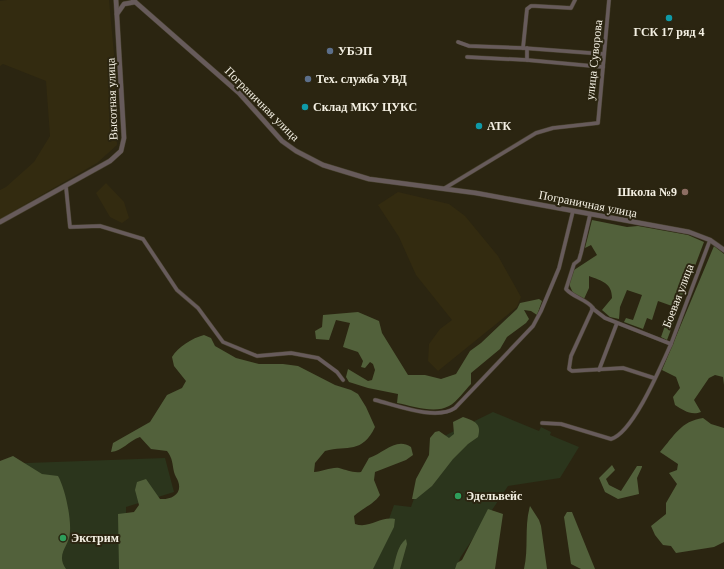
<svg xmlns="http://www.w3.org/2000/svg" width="724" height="569" viewBox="0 0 724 569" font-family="Georgia,serif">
	<rect width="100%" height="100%" fill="#2b2511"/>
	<g fill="#332b10">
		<path d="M7,0H109L116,75L117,145L97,163L0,219V190L6,187L34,162L50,136L46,81L3,64L0,66V1Z"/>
		<path d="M106,183L124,202L129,218L122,223L110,217L96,193Z"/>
		<path d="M398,192L449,204L465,216L498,256L521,297L517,307L438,371L428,361L429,344L440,329L452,320L416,275L399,237L378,205Z"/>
	</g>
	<g fill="#2b351c">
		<path d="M493,412L539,431L541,427L551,432L550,435L579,447L560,478L508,486L460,558L457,569H371L394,505L411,507L434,441Z"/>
		<path d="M165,458L174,492L126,507L127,569H0V464Z"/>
	</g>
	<g fill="#52613b">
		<path d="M592,220L627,227L638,226L688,235L704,242L667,340L661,337L672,306L658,301L652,320L647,318L643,329L624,322L626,318L633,320L642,295L627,290L620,307L619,319L610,317L602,310L612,298C612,283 602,281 589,276V288L584,299L573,293L569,284L574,270L597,255L591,245L585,248Z"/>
		<path d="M714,246L724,254V385L723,377L715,375L709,378L694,400L701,412C691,416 683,410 675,405L673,397L680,388L676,377L662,370Z"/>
		<path d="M539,299L542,301L537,315L531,311L524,310L529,319L526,323L507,337L500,349L471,373V384C465,390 457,402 449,406C435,414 412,406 397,403L398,394L368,388L349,382L346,377L348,369L368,381L372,380L375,370L373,364L370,362L365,368L361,367L363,361L358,352L343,347L350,323L336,320L329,340L316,339L315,331L322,327L323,315L358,312L379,321L382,333L408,375H425L441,379L456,374L470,351L481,343L517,309L520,303Z"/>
		<path d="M204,335L211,338L215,346L236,358L259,364H283L298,366L335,385L351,390L358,394L366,407L375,427C362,454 348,445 325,451L315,463L314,472C322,472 331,467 339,468C347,470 352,473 361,472L369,458C384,453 396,437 411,447L413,455L406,460L375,472L374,480L380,495C374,504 363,508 354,516L355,524C370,529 380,516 395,519L394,527L373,569H119L118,514L134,512L139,505L135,490L137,482L146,479L160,499C171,500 183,494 178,481C177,478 175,476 174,472C172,463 173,459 167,451L151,449L140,437C128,441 123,451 111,452L113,443L150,422L167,395L182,388L186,381L174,366L172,357C178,347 192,338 204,335Z"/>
		<path d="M463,417C475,421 482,424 478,437L468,444L453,459L432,486L416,499H412L416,479L429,455L430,438L435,432L439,431L449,438L454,434L453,422Z"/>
		<path d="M703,418L711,424L724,428V542L714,547L676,553L671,546L663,545L655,535L651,526L666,514V503L677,484L669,473L677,470L678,464L660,452C674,436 681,421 703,418Z"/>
		<path d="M13,456L42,474L58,476C65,488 71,517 70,531C70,547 55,553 66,569H0V461Z"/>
		<path d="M612,465L615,470L606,479L609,485L621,491L637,466H642V467L637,478L639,494L618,499L605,492L599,478Z"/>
		<path d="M530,506L539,520L541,526L547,569H524C529,548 524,527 530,506Z"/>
		<path d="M488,509L503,514L495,569H455L457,563L462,560Z"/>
		<path d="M567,512H572L595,569H581L571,564L564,517Z"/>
		<path d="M406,539L407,544L400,569H393C396,559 397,546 406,539Z"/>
	</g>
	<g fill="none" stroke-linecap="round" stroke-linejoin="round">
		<g stroke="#47412e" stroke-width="4.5">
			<g id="minor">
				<path d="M458,42L469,46L523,48L604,54"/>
				<path d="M523,48L527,9L531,6H535L571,8L575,0"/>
				<path d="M467,57L527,60L603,67"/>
				<path d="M527,60V48"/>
				<path d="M66,187L70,227L100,226L143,239L177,290L198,308L223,342L257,356L291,353L318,358L337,372L343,380"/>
				<path d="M445,188L536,133L553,128L598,123L609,0"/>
				<path d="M590,215L581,253L579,260L574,264L566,289C574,298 586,299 593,308L571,356L569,369L572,371L623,368L654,378"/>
				<path d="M592,308L605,318L671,344L710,240"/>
				<path d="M599,370L617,323"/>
				<path d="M375,400C396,405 436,421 455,408L533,326L541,311L559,268L573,211"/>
				<path d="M542,423L561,424L611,439C633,433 661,366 671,344"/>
			</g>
		</g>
		<g stroke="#47412e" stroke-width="5.5">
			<g id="tertiary">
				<path d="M133,0L239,93L282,141L296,151L323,165L369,179L476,193L689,232L710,240L724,250"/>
				<path d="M117,14L124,4L135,2"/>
				<path d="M0,222L110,161L121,151L124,138L116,0"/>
			</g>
		</g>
		<use href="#minor" stroke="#675b5b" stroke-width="3.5"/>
		<use href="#tertiary" stroke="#675b5b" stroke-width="4.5"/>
	</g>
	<g fill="#0f9aa8" stroke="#2b2511" stroke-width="1.5">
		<circle cx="669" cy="18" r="4"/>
		<circle cx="305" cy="107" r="4"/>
		<circle cx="479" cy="126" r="4"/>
	</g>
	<g fill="#5c6f8a" stroke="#2b2511" stroke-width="1.5">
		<circle cx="330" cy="51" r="4"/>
		<circle cx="308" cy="79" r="4"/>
	</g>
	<circle fill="#8d6e63" stroke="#2b2511" stroke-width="1.5" cx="685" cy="192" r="4"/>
	<g fill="#2e9e5b" stroke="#2b2511" stroke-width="1.5">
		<circle cx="458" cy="496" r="4"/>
		<circle cx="63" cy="538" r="4"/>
	</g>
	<g text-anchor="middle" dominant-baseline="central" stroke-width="4" stroke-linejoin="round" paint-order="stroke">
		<g font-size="12" font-weight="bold" fill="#f4f0e3" stroke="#2b2511" text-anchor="start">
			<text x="669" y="32" text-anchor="middle">ГСК 17 ряд 4</text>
			<text x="338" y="51">УБЭП</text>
			<text x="316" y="79">Тех. служба УВД</text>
			<text x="313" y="107">Склад МКУ ЦУКС</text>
			<text x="487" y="126">АТК</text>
			<text x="677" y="192" text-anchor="end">Школа №9</text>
			<text x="466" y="496">Эдельвейс</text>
			<text x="71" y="538">Экстрим</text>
		</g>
		<g font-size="12" fill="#f4f0e3" stroke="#2b2511">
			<text transform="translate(594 60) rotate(-84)">улица Суворова</text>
			<text transform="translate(112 99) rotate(-92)">Высотная улица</text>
			<text transform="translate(262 104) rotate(45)">Пограничная улица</text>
			<text transform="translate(588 204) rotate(11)">Пограничная улица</text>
			<text transform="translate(678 296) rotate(-69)">Боевая улица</text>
		</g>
	</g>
</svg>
